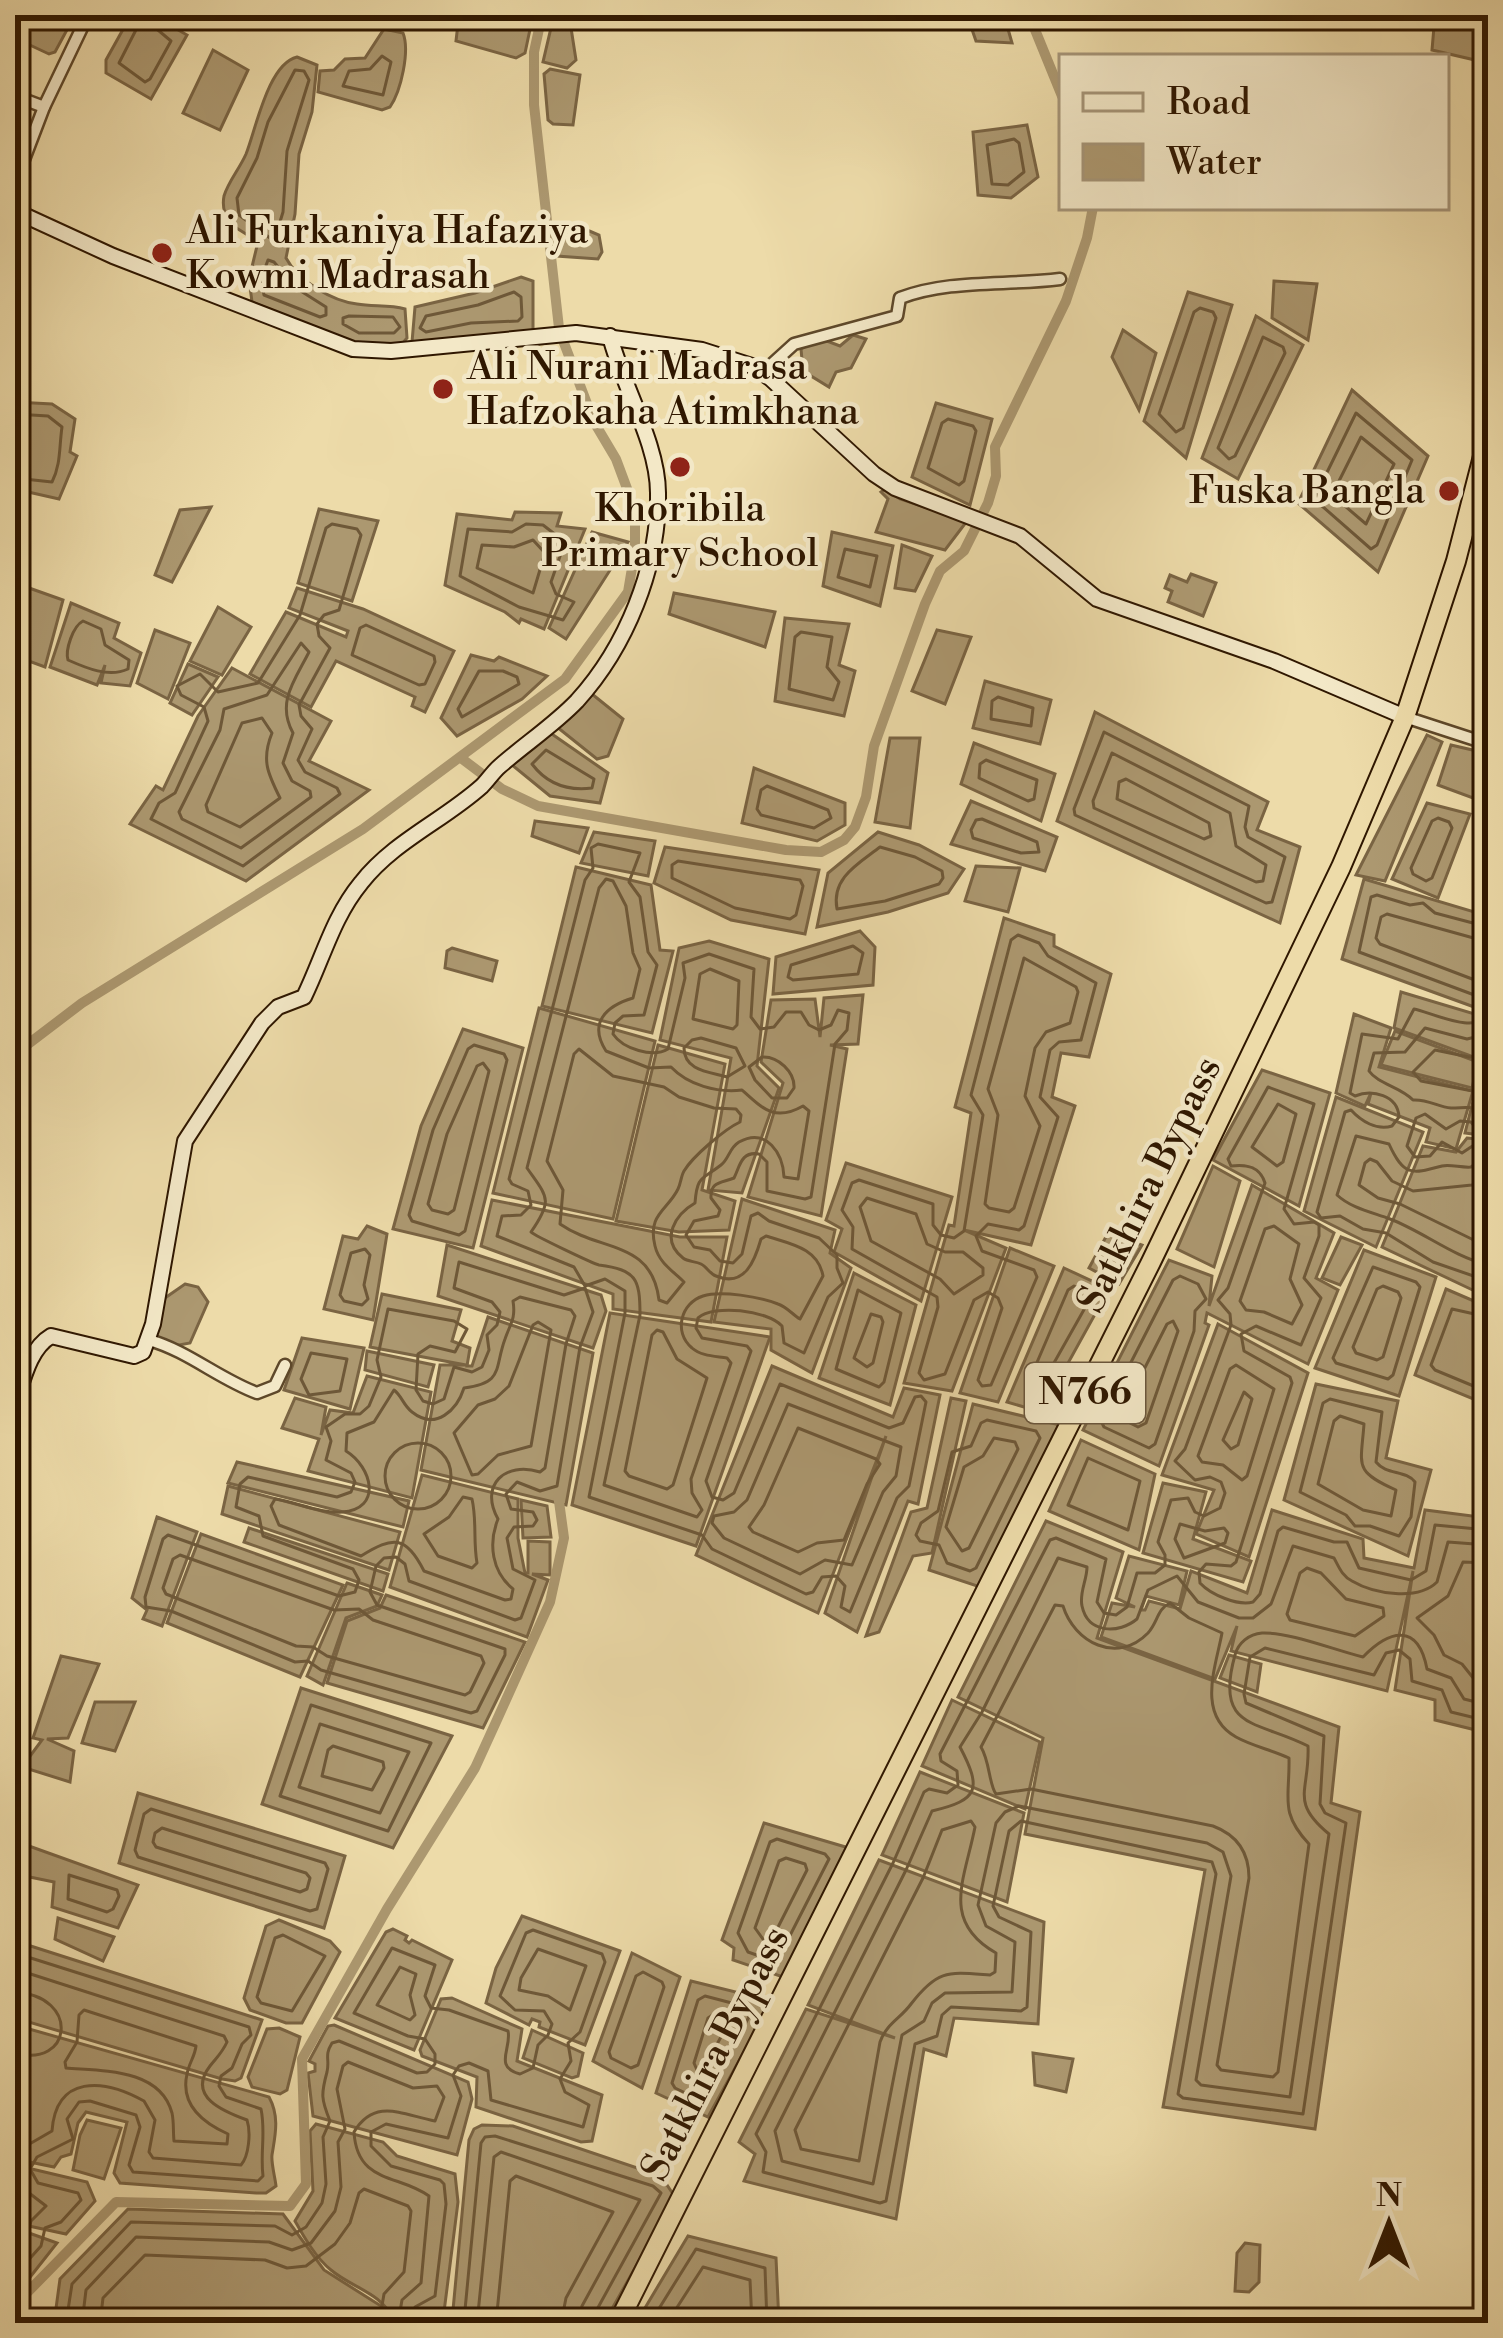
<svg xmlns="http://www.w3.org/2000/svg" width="1503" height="2338" viewBox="0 0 1503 2338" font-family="'Libre Bodoni',serif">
	<rect width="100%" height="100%" fill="#eddba9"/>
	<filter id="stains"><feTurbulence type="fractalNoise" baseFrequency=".00167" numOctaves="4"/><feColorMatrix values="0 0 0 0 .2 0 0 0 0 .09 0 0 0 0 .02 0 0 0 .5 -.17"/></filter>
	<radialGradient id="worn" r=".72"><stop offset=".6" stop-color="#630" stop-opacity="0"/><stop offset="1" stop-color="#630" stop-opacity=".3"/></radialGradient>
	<g fill="#ac9870" stroke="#7a6443" stroke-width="3">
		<path d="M15,15H75L55,52L49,54L15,38Z"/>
		<path d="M131,15H152L187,35L151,99L106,73V60Z"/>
		<path d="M459,15H533L525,53L516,58L456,41Z"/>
		<path d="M554,15H569L576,60L567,68L543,62Z"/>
		<path d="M967,15H1004L1012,43L976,41Z"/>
		<path d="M1435,15H1488V63L1432,50Z"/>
		<path d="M384,29L403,33C410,51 401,91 390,107L382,110L318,92L320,71L334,70L345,59L365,58Z"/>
		<path d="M213,50L248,70L220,130L183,113Z"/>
		<path d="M297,57L317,65L312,112L299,154L295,214L286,258C298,281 332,301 357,304C373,307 389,304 405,309L407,338L401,345L355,344L252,302L249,279L257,246L254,239L230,224C225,216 222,206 224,196C228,182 240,168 246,154C256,129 268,64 297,57Z"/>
		<path d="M550,69L580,75L573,125L553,124L548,120L544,74Z"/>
		<path d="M1027,125L1038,177L1011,198L978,195L973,132Z"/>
		<path d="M587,230L599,235L602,252L598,259L557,256L556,238Z"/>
		<path d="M521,277L533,281V332L412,342L415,307L475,293Z"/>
		<path d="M1274,281L1317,284L1308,340L1272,318Z"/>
		<path d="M1188,292L1232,305L1186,458L1144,421Z"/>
		<path d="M1256,316L1303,345L1238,479L1202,458Z"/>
		<path d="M1123,330L1156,353L1139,410L1112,357Z"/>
		<path d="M853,335L866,339L851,368L836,372L829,387L803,371L801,349L819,338L840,346Z"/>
		<path d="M1352,390L1428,456L1378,572L1298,503Z"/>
		<path d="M15,402L52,404L75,419L70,452L77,456L59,499L15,489Z"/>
		<path d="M936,403L992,419L970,505L912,477Z"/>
		<path d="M885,489L900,499L967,521L945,550L876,532L888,499L881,492Z"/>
		<path d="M211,507L172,582L155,575L180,510Z"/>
		<path d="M319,509L378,521L352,601L298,583Z"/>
		<path d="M515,512L561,513L557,526L585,529L544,629L521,619L519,623L505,612L445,585L457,514L512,520Z"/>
		<path d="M592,532L628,542L566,639L549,628Z"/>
		<path d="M832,532L893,546L880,606L823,586Z"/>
		<path d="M902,545L932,556L915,591L895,588Z"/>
		<path d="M1191,574L1216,583L1203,616L1168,602L1172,591L1165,588L1170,575L1187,582Z"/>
		<path d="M15,583L63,600L45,667L15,656Z"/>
		<path d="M297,588L363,609L454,651L425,712L412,706L415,697L336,661L311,707L250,674L286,612L346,637L348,631L289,608Z"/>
		<path d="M674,593L775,612L765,647L669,614Z"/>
		<path d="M71,603L119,623L114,638L141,653L130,686L101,683L105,665L97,685L50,667Z"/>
		<path d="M218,607L251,627L222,675L190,661Z"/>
		<path d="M785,618L849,624L839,665L855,671L844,716L775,701Z"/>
		<path d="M155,630L190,643L168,699L137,683Z"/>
		<path d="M937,630L971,637L945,704L912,691Z"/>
		<path d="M471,655L494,661L499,657L547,676L522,699L457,736L441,718Z"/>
		<path d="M188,664L218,677L192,715L170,703Z"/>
		<path d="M232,668L331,721L309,761L369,790L246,881L130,824L156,786L163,790L198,716Z"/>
		<path d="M985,681L1051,700L1040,744L973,728Z"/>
		<path d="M587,690L623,719L608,756L597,759L557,727Z"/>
		<path d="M1095,712L1268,802L1257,830L1300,847L1280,923L1057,821Z"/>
		<path d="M549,732L608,773L600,803L550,796L512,765Z"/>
		<path d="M1427,735L1442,742L1385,881L1356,875Z"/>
		<path d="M890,738H920L910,828L875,822Z"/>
		<path d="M974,743L1055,774L1041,821L961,784Z"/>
		<path d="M1451,745L1481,752L1473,798L1438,785Z"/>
		<path d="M754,768L845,803V825L817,841L742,823Z"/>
		<path d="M971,801L1057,837L1045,871L951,844Z"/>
		<path d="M1427,803L1470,814L1438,898L1392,879Z"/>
		<path d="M535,821L588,828L579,853L532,836Z"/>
		<path d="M594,832L655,841L648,876L581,863Z"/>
		<path d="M878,832L919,845L964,869L948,893L888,912L817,927L828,873Z"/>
		<path d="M665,847L819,870L805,934L731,920L654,883Z"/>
		<path d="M976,866L1020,868L1008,912L965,901Z"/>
		<path d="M576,867L651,885L660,950L673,951L652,1033L542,1006Z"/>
		<path d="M1364,879L1488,916V1012L1342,959Z"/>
		<path d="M1004,918L1054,935V946L1111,974L1089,1057L1061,1053L1052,1097L1075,1106L1031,1245L964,1230L1006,1248L952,1391L904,1383L949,1225L954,1226L971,1113L955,1107Z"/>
		<path d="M860,931L875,947L873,985L773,994L776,957Z"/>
		<path d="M709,941L769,959L757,1066L779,1088L742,1193L708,1190L731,1058L660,1040L679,948Z"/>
		<path d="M452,948L497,961L492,981L445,968L447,951Z"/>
		<path d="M1401,992L1488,1018L1479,1059L1394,1028Z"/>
		<path d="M863,995L858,1044L830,1045L847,1049L821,1216L748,1197L783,1083L761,1062L771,1000L815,999L820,1037L824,998Z"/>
		<path d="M539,1008L655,1041L613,1219L493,1193Z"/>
		<path d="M1354,1014L1391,1028L1379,1067L1473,1091L1456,1149L1426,1142L1430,1128L1368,1104L1371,1093L1365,1106L1336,1093Z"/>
		<path d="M463,1029L523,1048L473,1248L393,1229L421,1126Z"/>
		<path d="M1395,1031L1478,1062L1472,1088L1381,1065Z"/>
		<path d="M1488,1042V1136L1465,1133Z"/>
		<path d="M658,1045L725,1064L702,1190L735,1201L729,1230L679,1232L616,1221Z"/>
		<path d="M1262,1070L1330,1093L1299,1206L1213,1160Z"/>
		<path d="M1336,1097L1423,1132L1376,1247L1304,1211Z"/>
		<path d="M1467,1138L1488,1140V1269L1481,1294L1382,1247L1423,1146L1456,1152Z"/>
		<path d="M846,1163L952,1197L921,1301L834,1252L842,1229L826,1220Z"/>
		<path d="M1213,1166L1240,1181L1214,1267L1177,1249Z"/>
		<path d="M1252,1185L1334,1233L1316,1278L1338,1290L1308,1364L1207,1313L1205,1323L1209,1325L1159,1466L1083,1430L1169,1260L1212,1276L1209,1306Z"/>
		<path d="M742,1199L835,1230L830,1253L851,1268L812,1373L771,1350V1329L714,1322Z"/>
		<path d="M492,1200L680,1237H727L711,1322L613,1309V1294L481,1246Z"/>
		<path d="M367,1226L387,1234L373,1320L324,1309L343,1236L358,1239Z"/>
		<path d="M1108,1233L1142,1245L1119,1284L1089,1268Z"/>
		<path d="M1341,1237L1362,1245L1340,1285L1322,1278Z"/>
		<path d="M447,1245L601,1295L606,1311L593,1348L438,1296Z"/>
		<path d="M1010,1248L1054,1266L998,1402L960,1393Z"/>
		<path d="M1364,1250L1436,1277L1399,1396L1315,1368Z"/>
		<path d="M1064,1268L1109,1289L1041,1412L1007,1402Z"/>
		<path d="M854,1273L916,1305L890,1405L819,1378Z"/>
		<path d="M185,1284L198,1287L208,1302L190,1343L174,1346L154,1336L165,1298Z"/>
		<path d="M1446,1289L1488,1307V1405L1415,1375Z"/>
		<path d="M382,1294L461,1310L452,1341L470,1348L467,1366H472L488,1317L593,1353L566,1505L421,1470L440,1365H466L370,1347Z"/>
		<path d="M610,1313L770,1337L696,1546L572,1505Z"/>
		<path d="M1218,1324L1308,1373L1249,1557L1196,1534L1214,1490L1162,1475Z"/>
		<path d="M302,1338L364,1348L350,1409L284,1390Z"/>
		<path d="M367,1351L434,1365L428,1387L365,1370Z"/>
		<path d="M772,1366L893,1417L904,1388L940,1395L918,1504L908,1501L857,1632L825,1613L886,1436L818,1613L696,1555Z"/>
		<path d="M367,1376L431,1392L412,1498L308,1471L319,1439L282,1428L295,1398L326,1407L321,1435L330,1410L353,1413Z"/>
		<path d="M1316,1384L1398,1401L1386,1458L1431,1470L1408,1556L1284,1500Z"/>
		<path d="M951,1398L966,1401L932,1553L913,1556L879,1632L866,1636L911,1512L927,1508Z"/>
		<path d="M973,1404L1060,1425L980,1587L929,1570Z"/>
		<path d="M1081,1440L1155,1474L1139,1550L1049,1511Z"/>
		<path d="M237,1462L409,1501L403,1527L228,1483Z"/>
		<path d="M422,1475L518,1499V1538L525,1573H528V1541L550,1542V1575L532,1574L548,1580L527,1637L390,1587Z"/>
		<path d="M1163,1483L1206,1492L1193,1539L1251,1561L1243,1582L1143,1553Z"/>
		<path d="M228,1486L400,1532L389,1570L222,1514Z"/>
		<path d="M521,1500L547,1506L551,1537L523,1538Z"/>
		<path d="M1272,1510L1363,1539L1364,1558L1414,1568L1425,1510L1488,1518V1733L1435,1720V1700L1395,1690L1413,1571L1387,1691L1231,1651L1237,1626L1215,1679L1101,1637L1112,1603L1135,1607L1116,1598L1129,1556L1187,1571L1179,1605L1146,1596L1141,1610H1145L1149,1601L1180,1609L1191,1571L1247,1593Z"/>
		<path d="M157,1517L197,1532L162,1626L143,1619L147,1610L132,1598Z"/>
		<path d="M1046,1521L1123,1552L1097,1638L1339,1727L1331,1803L1360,1812L1315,2129L1163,2107L1205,1870L1025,1834L1043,1738L958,1697Z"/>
		<path d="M249,1528L388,1574L383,1591L244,1542Z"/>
		<path d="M201,1534L343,1585L300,1677L167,1623Z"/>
		<path d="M347,1583L382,1595L377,1606L346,1618L323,1685L307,1676Z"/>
		<path d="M386,1595L525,1642L483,1728L327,1683L347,1621L380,1608Z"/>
		<path d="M1229,1655L1261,1664L1257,1692L1220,1678Z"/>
		<path d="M61,1656L99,1664L68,1738L47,1739L74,1751L70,1782L22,1767L42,1740L33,1738Z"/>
		<path d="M301,1688L452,1736L393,1848L262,1804Z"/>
		<path d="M952,1700L1040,1742L1025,1809L922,1766Z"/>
		<path d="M95,1702H135L115,1751L82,1743Z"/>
		<path d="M920,1772L1024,1813L1007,1902L882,1855Z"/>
		<path d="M138,1793L345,1856L324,1928L119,1863Z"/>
		<path d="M764,1823L849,1848L783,1977L733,1960L734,1948L722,1940Z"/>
		<path d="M15,1841L138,1885L118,1928L52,1907L54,1882L15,1874Z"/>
		<path d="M879,1860L1044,1922L1038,2024L954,2018L946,2056L924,2049L896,2219L744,2181L755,2154L739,2142L806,2009L895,2038L808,2005Z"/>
		<path d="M522,1916L620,1951L585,2045L539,2027L540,2022L532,2019L529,2025L486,2003L496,1968Z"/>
		<path d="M58,1918L114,1937L103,1961L55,1939Z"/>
		<path d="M279,1920L330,1941L340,1952L302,2023H286L250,2010L244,1998L266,1926Z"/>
		<path d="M393,1929L407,1936L405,1940L409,1943L412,1940L452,1960L414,2050L335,2018L386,1932Z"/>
		<path d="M15,1941L262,2020L241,2078L235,2081L222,2079L15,2018Z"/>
		<path d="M632,1953L680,1977L642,2088L593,2061Z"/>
		<path d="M691,1981L772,2001L708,2117L656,2093Z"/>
		<path d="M452,1998L522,2029L517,2061L602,2095L592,2141L581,2142L476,2107L477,2077L422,2056L420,2050L441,1999Z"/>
		<path d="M15,2025L269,2097C280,2117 275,2136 272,2155C271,2163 275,2177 276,2186L266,2193H256L120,2183L114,2173L127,2122L86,2112L78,2123L71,2154L61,2157L54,2167L15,2159Z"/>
		<path d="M334,2025L468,2082L472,2099L457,2155L313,2116L308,2073L315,2071V2064L309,2061L328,2026Z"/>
		<path d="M279,2028L300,2037L287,2090L280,2094L252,2087L248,2077L267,2029Z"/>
		<path d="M532,2030L583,2053L578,2076L572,2078L523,2058Z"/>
		<path d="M1033,2053L1073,2059L1066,2092L1035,2085Z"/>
		<path d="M87,2120L121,2128L104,2179L73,2170L80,2135Z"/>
		<path d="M316,2124L383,2142L397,2156L455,2174L458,2202L444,2312L393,2319C381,2292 352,2288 331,2270C316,2258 304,2237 295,2221L313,2191L310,2131Z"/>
		<path d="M482,2125L513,2126L661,2176L675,2197L671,2204L604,2323H437L453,2310L469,2140L474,2129Z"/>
		<path d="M15,2165L87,2182L95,2201L66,2234L15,2223Z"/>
		<path d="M128,2209L283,2214L324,2270L381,2306L392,2323H54L60,2279Z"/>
		<path d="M15,2228L57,2243L27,2281L16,2287Z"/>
		<path d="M688,2236L776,2258L779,2323H636Z"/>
		<path d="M1245,2243L1260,2245L1259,2282L1249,2292L1235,2291L1237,2253Z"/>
	</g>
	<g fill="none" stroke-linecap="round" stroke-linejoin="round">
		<g stroke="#6e5838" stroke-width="3">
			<path d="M146,20L171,41L150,79L145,82L119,63L140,22Z"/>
			<path d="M382,56L391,62L383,95L343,86L349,71L370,69Z"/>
			<path d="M295,70L304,71L309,80L287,151L283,212L276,235L270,238L239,215L237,198L257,158L268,122Z"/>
			<path d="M1014,139L1019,143L1024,172L1008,185L992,184L987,145Z"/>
			<path d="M268,260L274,262L296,288L326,307V315L320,317L264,295L261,279Z"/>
			<path d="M514,292L521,297L522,317L518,321L471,323L426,332L420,328L426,316L478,305Z"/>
			<path d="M1200,308L1213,312L1216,318L1183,428L1176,432L1159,414L1194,312Z"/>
			<path d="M349,316L393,317L400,327L394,333H359L343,324V318Z"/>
			<path d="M1263,337L1283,347L1285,353L1235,456L1229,459L1218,448Z"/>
			<path d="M1356,413L1412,460L1377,545L1371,549L1314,499Z"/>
			<path d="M15,414L48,416L62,427C59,448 61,464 52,482L15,478"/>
			<path d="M948,419L973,426L976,431L964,481L959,485L928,468L942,423Z"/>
			<path d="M1361,437L1394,464L1366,524L1332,495Z"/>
			<path d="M332,524L357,529L361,535L339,610L324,615L317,624L319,636L330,648L299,705L301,716L312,729L298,760L305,772L337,788L340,794L243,866L151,819L159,803L175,793L208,721L204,707L181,695L177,686L200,674L218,692L258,683L300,615L326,528Z"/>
			<path d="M526,524L543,525L565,542L551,582L556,594L574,602L563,620L519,607L460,576L468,529L512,532Z"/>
			<path d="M533,540L545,553L533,593L477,568L482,545L514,547Z"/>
			<path d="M845,549L877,556L870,587L838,577Z"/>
			<path d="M83,621L101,629L105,645L129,660L128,669C109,678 86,668 68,660C65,650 73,626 83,621Z"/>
			<path d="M366,625L434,656L435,662L425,684L419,685L352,655L360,628Z"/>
			<path d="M801,632L832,637L827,667L839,682L833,700L789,689L795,637Z"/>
			<path d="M301,643L309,652C295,680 276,702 293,733L283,763L292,781L310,791L311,797L241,848L182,819L179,812L220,730L224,709L267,695Z"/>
			<path d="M479,671H503L517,677L519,684L462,717L458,709Z"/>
			<path d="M998,697L1033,708L1031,726L991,719L992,701Z"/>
			<path d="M262,718L272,733C261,760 268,774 280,798L240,827L208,812L206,805L242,723Z"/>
			<path d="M1104,732L1249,806L1245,827L1248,837L1285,857L1272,902L1266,903L1075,815L1074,809Z"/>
			<path d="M546,750L594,779L592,788C568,791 547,784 532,764Z"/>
			<path d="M1112,753L1230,813L1236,846L1266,865L1263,881L1256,882L1094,808L1093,801Z"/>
			<path d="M986,760L1037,780L1034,799L1028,801L979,778L980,764Z"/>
			<path d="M1126,779L1209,823L1211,836L1204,839L1117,799L1119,782Z"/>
			<path d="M767,786L828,810L831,818L814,828L761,815L757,809L761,790Z"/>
			<path d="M1438,818L1449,822L1452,828L1432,878L1426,881L1413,874L1411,868L1432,821Z"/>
			<path d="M982,819L1037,842L1039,852L1021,853L973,838L971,830L976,820Z"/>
			<path d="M598,844L640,853L629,882L640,897L648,952L657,965L644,1015L623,1016L615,1023L613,1034C623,1049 653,1058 668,1049L685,978L683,963L709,954L754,969L751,1017L760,1029L774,1027L786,1012H801L809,1025L819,1030L831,1025L838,1010L849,1013L847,1030L835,1044L811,1197L805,1199L767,1191V1162L759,1154C741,1151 740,1166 734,1178C722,1183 710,1181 711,1198L720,1210L718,1216L694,1221L686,1235L694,1247L710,1250L720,1261L733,1263L742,1254L751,1216L758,1213L769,1221L819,1238L837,1255V1268L843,1283L828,1297L804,1353L784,1343L782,1326C767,1310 714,1304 698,1318L696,1328L702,1338L747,1346L751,1351L706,1481L712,1497L723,1500L734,1493L780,1384L889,1428L903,1423L915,1397L921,1396L926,1402L909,1486L897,1498L850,1612L841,1607L845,1586L836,1576L822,1577L813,1592L806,1594L712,1549L702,1535L589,1497L625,1313V1291L605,1279L585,1286L574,1267L497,1236L502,1216L521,1215L531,1205L528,1191L512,1184L509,1179L585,880L593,868L591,848Z"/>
			<path d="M880,847L915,857L942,871L943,878L939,884L885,901L837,909C831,878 858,864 880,847Z"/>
			<path d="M678,861L800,880L803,886L796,915L790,919L735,908L672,878V865Z"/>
			<path d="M606,879L613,881L626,906L633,953L640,969L633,998C606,1006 588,1023 606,1051L649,1068L671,1067C688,1085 717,1093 742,1090C763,1109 775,1122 803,1106L809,1111L798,1179L784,1177C783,1154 767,1127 739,1142C729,1148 729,1159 721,1165C702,1180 697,1175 695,1203C676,1214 659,1239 683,1258C688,1262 695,1261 701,1264C707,1267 710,1274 716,1276C745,1288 755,1260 761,1239L766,1236C791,1244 818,1248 823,1276L800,1319C793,1315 787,1307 778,1304C760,1297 721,1290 703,1296C681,1303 673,1332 692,1348C701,1356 715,1356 727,1358L731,1363L691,1479L692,1493L702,1510L697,1517L604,1485L640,1315C640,1278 636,1270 599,1265C594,1264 535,1236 531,1232C554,1199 547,1197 527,1168L599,888Z"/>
			<path d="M1488,927L1435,913L1423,903L1410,905L1377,895L1371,897L1359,952L1477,996C1483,1001 1487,1002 1486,1012C1481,1037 1430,1012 1414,1009L1398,1039L1362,1034L1350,1093L1355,1096C1372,1089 1398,1095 1399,1117L1392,1126C1377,1131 1361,1121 1351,1110L1345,1112L1317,1212L1321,1218L1340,1216L1363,1229L1386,1233L1433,1262L1488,1281"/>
			<path d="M1018,935L1039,943L1048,956L1096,983L1081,1040L1059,1042L1050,1050L1040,1097L1058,1117L1024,1226L1019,1230L988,1224L976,1236L982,1251L1034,1270L1037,1277L991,1385L982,1386L978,1380L1002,1308L998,1298L988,1292L974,1300L945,1374L924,1380L919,1373L938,1307L937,1297L852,1249L853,1227L842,1210L852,1183L859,1180L933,1204V1225L941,1235L954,1238L964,1231L983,1115L971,1095L1011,940Z"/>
			<path d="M1488,942L1387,914L1381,917L1376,938L1380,944L1488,985"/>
			<path d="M853,946L863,953L858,974L793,980L788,977L791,965Z"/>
			<path d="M1024,958L1076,987L1078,992L1070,1023L1046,1032L1035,1048L1025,1096L1040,1126L1014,1208L1009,1212L989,1208L985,1204L998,1115L988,1089Z"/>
			<path d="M710,969L739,981L737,1025L733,1029L693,1019L700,974Z"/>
			<path d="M1488,1034L1467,1039L1425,1028L1405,1052L1374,1053L1369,1071C1378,1084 1401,1087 1413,1100C1428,1099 1438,1107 1451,1108C1468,1108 1474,1104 1488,1117"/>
			<path d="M701,1038L736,1048L745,1066L727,1077C710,1072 684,1071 684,1048L692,1040Z"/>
			<path d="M474,1045L504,1054L507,1060L465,1231L459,1235L412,1221L409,1215L433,1130L468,1049Z"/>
			<path d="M579,1049L613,1076L664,1087L679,1097L714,1108L736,1109L741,1115L740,1122C725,1129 693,1156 684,1171C681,1176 681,1183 678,1189C668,1210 647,1214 655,1246C659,1263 673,1271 684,1282L667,1303L659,1300C652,1240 600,1252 560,1224L563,1190L547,1161L574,1054Z"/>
			<path d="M1488,1054L1469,1057L1435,1050L1413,1072L1421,1081L1488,1094"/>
			<path d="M762,1057C778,1056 795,1072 794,1088L787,1098H772L755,1080L749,1067Z"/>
			<path d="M483,1063L489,1071L454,1210L448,1214L432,1210L428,1204L447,1134L477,1066Z"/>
			<path d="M1278,1104L1296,1114L1283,1162L1277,1166L1252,1147Z"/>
			<path d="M1425,1114L1446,1129L1460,1121L1471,1122L1479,1132L1477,1143L1462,1153L1442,1142L1430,1156L1415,1157L1407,1146L1416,1118Z"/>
			<path d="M1488,1154L1471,1167C1462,1168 1450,1164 1442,1166C1412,1174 1404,1177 1389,1144L1356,1136L1337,1195C1351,1208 1371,1212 1390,1219C1424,1232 1452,1256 1488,1265"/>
			<path d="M1488,1179L1472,1185L1413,1191L1392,1181L1377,1162L1370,1159L1365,1163L1359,1185L1378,1198L1400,1204L1488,1247"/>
			<path d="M867,1198L916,1214L927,1244L945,1252H963L983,1268V1275L954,1294L940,1279L871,1241L860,1207Z"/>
			<path d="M1274,1226L1299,1244L1290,1279L1302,1305L1292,1324L1264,1312L1246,1310L1240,1301L1265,1229Z"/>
			<path d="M365,1249L370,1255L364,1285L368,1299L362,1305L344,1301L340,1295L351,1253Z"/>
			<path d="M459,1262L564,1295L585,1288L593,1312L580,1347L557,1486L540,1491L517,1482L506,1494L511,1509L533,1512L537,1520L533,1526L514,1527L507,1538L513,1569L535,1580L521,1618L515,1620L409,1581L405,1564L396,1557L384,1558L376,1566L370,1592L377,1605L505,1649V1655L477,1711L471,1713L321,1670L308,1661L295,1662L171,1611L146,1607L145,1597L163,1539L168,1535L339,1596L355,1592L359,1580L353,1569L263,1536L259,1516L236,1507L240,1484L248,1477L337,1497L351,1492L355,1482L351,1473L326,1460L331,1441L326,1427L345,1414H360L369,1406L381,1377L377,1360L388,1309L454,1321L467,1329L455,1352L430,1346L418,1354L416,1390L423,1401L433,1404L444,1399L454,1367L472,1372L482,1367L489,1350L487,1335L497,1325L500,1312L492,1302L454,1288Z"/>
			<path d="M1373,1267L1416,1282L1420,1287L1393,1375L1388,1379L1336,1363L1333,1358Z"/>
			<path d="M1180,1276L1198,1284L1206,1299L1195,1311L1194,1331L1155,1444L1149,1448L1104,1427L1101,1421L1173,1280Z"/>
			<path d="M1074,1286L1088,1293L1090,1299L1037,1393L1029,1396L1026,1388L1068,1290Z"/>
			<path d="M1383,1286L1398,1292L1401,1298L1383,1357L1377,1360L1356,1353L1353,1347L1377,1289Z"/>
			<path d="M858,1290L901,1313L884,1382L879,1387L836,1369Z"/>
			<path d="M520,1297L571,1310L575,1316L566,1344L545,1468L540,1472C505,1461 479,1485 498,1519C488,1544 492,1572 513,1589L511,1599L505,1600L424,1571C406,1535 393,1536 361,1556L279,1525L271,1506L275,1499C296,1502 321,1514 342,1512C383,1509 372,1467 346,1451L347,1433L374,1422L394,1390C402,1396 403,1405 412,1412C436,1431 457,1410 464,1388C504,1383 494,1369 505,1339C510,1324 516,1319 513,1301Z"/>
			<path d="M871,1314L881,1317L883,1322L873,1363L867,1367L854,1358Z"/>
			<path d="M1488,1317L1452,1309L1431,1365L1435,1370L1488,1392"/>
			<path d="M1173,1321L1178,1331L1146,1423L1138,1427L1124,1420L1122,1413L1167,1324Z"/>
			<path d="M538,1322L551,1330L531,1446L498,1455L478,1474L472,1475L454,1433L478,1405L495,1399L509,1386L533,1325Z"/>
			<path d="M657,1330L663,1332L677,1359L707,1378L673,1485L667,1489L629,1476L625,1471L652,1335Z"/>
			<path d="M311,1353L347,1359L340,1391L309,1395L301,1379Z"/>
			<path d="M1236,1365L1274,1389L1247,1476L1242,1480L1223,1465L1202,1462L1198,1456L1230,1369Z"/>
			<path d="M1244,1392L1252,1399L1238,1445L1231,1449L1223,1440Z"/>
			<path d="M1330,1399L1382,1412L1376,1462C1386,1475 1406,1470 1415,1482L1411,1517L1399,1536L1370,1526H1355L1346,1515L1300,1492L1323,1403Z"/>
			<path d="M788,1404L901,1447L896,1476L883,1492L852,1565L825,1560L800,1574L724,1538L712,1523L714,1516L734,1512L747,1500Z"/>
			<path d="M1340,1416L1364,1424C1361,1466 1353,1471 1396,1490L1391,1516L1363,1510L1318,1484L1334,1421Z"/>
			<path d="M987,1420L1036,1431L1040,1438L976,1568L970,1571L947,1563L939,1545L920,1541L916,1535L921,1523L938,1511L952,1452L971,1446L981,1423Z"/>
			<path d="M798,1428L876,1459L880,1464L867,1484L844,1540L817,1543L798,1552L753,1532L749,1527L764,1505Z"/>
			<path d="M994,1438L1015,1442L1018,1449L969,1548L962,1551L946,1527L964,1467L983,1456Z"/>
			<circle cx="418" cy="1476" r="33"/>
			<path d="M1088,1458L1140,1481L1128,1530L1068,1505Z"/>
			<path d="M463,1497L472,1499C477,1521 473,1540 477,1563L472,1568L438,1556L424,1534L449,1517Z"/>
			<path d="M1180,1524L1205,1531L1224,1528L1228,1533L1225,1543L1184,1558L1175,1539Z"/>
			<path d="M1488,1530L1435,1525L1426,1571L1411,1580L1359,1568L1347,1542H1334L1283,1527L1278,1531L1260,1594L1253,1602C1238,1606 1211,1595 1200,1583L1199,1572L1206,1564L1231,1566L1236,1562L1292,1383L1290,1377L1244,1351L1241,1334L1256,1326L1301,1345L1321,1298L1304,1278L1319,1236V1225L1314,1222L1294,1224L1284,1209L1314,1104L1268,1087L1228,1159L1231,1166C1246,1164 1260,1166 1265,1183L1228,1288L1218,1300L1230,1314L1231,1325L1185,1449L1175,1461L1195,1480L1210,1477L1221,1482L1225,1493L1220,1508L1204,1516L1195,1512L1188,1498L1171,1500L1158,1542L1165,1555V1565L1155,1573H1137L1127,1607L1116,1615L1104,1613L1097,1602L1106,1559L1056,1538L1050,1540L940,1754L941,1761L957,1771L958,1785L947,1793L929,1789L924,1792L893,1863L756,2134L766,2152L763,2172L880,2203L886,2201L915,2044L937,2036L942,2015L951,2007L1021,2011L1027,2007L1031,1932L999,1917L993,1906L1009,1831L1021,1821L1212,1862L1216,1874L1178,2094L1183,2098L1303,2114L1346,1823L1325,1813L1320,1804L1324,1736L1246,1703L1244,1694L1250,1657L1265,1648L1374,1675L1386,1653L1399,1650L1410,1659L1412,1681L1442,1690L1451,1712L1488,1721"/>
			<path d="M1488,1545L1448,1542L1437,1582C1418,1601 1374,1594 1352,1581C1342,1576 1339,1567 1334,1558L1293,1546L1271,1604L1253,1618H1239L1198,1602L1177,1576L1148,1590L1137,1619C1119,1634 1088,1634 1082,1606C1079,1593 1087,1580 1087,1567L1058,1558L982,1712L960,1747C982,1789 979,1800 932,1811L906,1870L775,2131L782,2161L873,2184L902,2035L924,2021L932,2003L945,1993L1012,1992L1015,1942L986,1926L978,1905L996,1823L1005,1812L1019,1806L1207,1843L1223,1852L1231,1876L1196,2080L1201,2085L1290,2097L1329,1834C1289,1801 1310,1791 1308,1746C1257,1720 1214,1730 1235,1655C1238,1643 1249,1634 1262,1633C1290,1632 1334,1650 1363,1657C1389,1630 1418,1622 1427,1669L1451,1678L1464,1699L1488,1705"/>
			<path d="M180,1555L334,1610L359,1609L373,1620L481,1656L484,1663L470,1692L465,1695L327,1656L313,1647L296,1646L166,1594L163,1588L173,1559Z"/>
			<path d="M1488,1563L1463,1562L1448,1596L1417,1618L1434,1635L1444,1655L1462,1664L1478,1684L1488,1687"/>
			<path d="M1307,1568L1321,1573L1346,1599L1383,1608L1384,1616L1355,1636L1290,1620L1287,1614L1300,1573Z"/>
			<path d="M1170,1603L1189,1618L1222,1633C1216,1666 1196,1715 1236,1737C1252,1746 1272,1750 1289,1758C1290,1798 1279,1812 1309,1844L1278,2072L1273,2077L1221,2070L1217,2065L1249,1878C1249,1852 1237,1835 1213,1826L1031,1789L996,1794C989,1785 990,1762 981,1747L1055,1605L1063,1606C1074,1642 1117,1665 1148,1633C1158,1622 1157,1609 1170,1603Z"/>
			<path d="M311,1705L431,1743L388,1831L280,1796Z"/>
			<path d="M320,1724L409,1752L380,1813L299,1787Z"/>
			<path d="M333,1746L383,1762L384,1768L372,1790L322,1776L328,1750Z"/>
			<path d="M151,1809L325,1863L328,1869L317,1909L310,1911L138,1857L135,1850L144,1814Z"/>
			<path d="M971,1821L975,1827C965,1879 940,1921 996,1953L995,1972L990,1975C948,1972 938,1969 911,2004C900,2019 887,2023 880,2042L859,2161L801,2149L795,2130L923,1878L942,1830Z"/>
			<path d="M162,1828L306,1873L310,1878L307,1889L300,1892L156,1847L153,1842L155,1833Z"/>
			<path d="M777,1839L825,1854L829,1859L779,1957L774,1961L748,1952L738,1933L770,1842Z"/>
			<path d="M786,1858L805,1864L807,1870L772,1939L765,1942L755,1928L779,1861Z"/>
			<path d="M69,1875L117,1890L119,1896L113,1909L107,1912L68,1899Z"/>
			<path d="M283,1935L325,1956L292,2011L261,2003L257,1997L275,1938Z"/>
			<path d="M538,1949L586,1966L570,2010L548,1996L519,1990L521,1978Z"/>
			<path d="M15,1953L249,2027L251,2035L242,2044L232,2068L221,2076L219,2086L226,2097L261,2109C266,2133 260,2152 263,2176L258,2181L133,2172L129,2165L140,2127L136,2115L90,2101L79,2102L67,2119L73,2139L37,2157L30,2169L38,2183L78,2193L81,2200L61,2222L45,2228L41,2246L15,2275"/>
			<path d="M400,1967L416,1974L410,1995L415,2015L410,2020L377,2005Z"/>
			<path d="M15,1969L224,2036L227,2042C222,2053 217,2057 210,2066C186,2097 225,2112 247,2120C251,2132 249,2156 241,2165L153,2158L149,2152L155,2120L144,2101C103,2078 56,2075 52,2131L26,2146L16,2160L20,2186L46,2206L31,2221L26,2241L15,2254"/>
			<path d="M643,1972L662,1982L664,1987L638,2065L631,2068L611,2058L609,2052L636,1976Z"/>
			<path d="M15,1992C81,1996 72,2069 15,2053"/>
			<path d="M705,1996L747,2007L751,2013L706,2097L700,2100L675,2088L672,2083L698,2000Z"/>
			<path d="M84,2010L196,2046C195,2056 189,2063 187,2074C180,2105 203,2123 228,2134L227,2144L174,2141C173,2132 174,2122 172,2113C160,2068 101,2071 66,2068L65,2062L77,2042L79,2015Z"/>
			<path d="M714,2014L726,2018L728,2024L704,2068L697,2070L694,2063L708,2018Z"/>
			<path d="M66,2323L72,2284L131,2222L275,2226L292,2235L306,2227L322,2203L326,2184L323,2137L330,2121C321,2099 321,2094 327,2072C330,2059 324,2056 332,2043L339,2041L417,2073L427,2072L435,2064V2054L425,2039L408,2036L354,2013L392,1948L435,1965L425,1996L431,2008L449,2010L508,2031C512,2048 493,2067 520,2074L533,2068L538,2045L548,2035L552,2024L544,2011L515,2010L500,1996L526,1933L533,1930L602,1954L605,1962L580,2032L568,2043L571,2061L560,2079L565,2092L589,2105L583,2127L491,2100L488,2071L469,2063L459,2066L453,2075L461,2096L448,2138L386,2124L371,2132V2146L391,2166L440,2180L444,2184L446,2204L435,2296L415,2307L413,2323"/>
			<path d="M82,2323L86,2290L136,2237L269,2242L292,2250L311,2243L335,2211L341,2187L338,2142L345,2129L337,2089L343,2066L348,2062L413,2088L437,2086L444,2097L435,2121C403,2115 375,2097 354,2132C357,2184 399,2174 429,2196L421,2283L402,2300L398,2323"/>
			<path d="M100,2323L103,2298L145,2255L265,2260L287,2268L306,2266L335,2244L350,2223L359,2193L364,2189L408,2206L411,2211L404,2272L384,2294L379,2323"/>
			<path d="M459,2323L465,2310L481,2143L485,2137L495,2136L653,2186L661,2193L595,2313L594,2323"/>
			<path d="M477,2323L494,2157L501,2152L640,2200L582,2306L579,2323"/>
			<path d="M496,2323L510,2181L516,2176L613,2212L566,2298L561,2323"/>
			<path d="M650,2323L696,2249L765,2268L767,2323"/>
			<path d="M667,2323L703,2267L750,2280L752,2323"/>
		</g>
		<g stroke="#ac9870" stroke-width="10">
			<path d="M542,15L534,52V105L559,328"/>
			<path d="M1029,15L1062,96"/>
			<path d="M461,758L502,789L538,806L786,850L821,852L844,840L855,827L866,797L874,746L925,604L940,571L964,551L988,503L996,476L995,447L1066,301L1087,238L1093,207"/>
			<path d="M15,1054L82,1003L363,829L565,679L628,592L635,550V510L616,459L594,422L564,343"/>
			<path d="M15,2305L116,2202L290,2206L306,2184L302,2059L387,1909L475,1768L496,1722L550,1602L564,1538L558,1494"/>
		</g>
		<g stroke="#5e482a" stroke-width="15">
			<g id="street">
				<path d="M15,96L44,107"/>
				<path d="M15,183L44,107L88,15"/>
				<path d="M762,373L794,344L897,316L900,298C950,279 1006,286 1060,279"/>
				<path d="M1405,717L1488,744"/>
				<path d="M149,1340C188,1351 219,1379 257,1393L275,1386L285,1365"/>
			</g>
		</g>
		<g stroke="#2f1700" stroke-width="18">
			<g id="secondary">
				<path d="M15,211L113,256L353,349L391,351L576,333L702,350L752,366L770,378L874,474L895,488L1020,536L1097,599L1274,661L1405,717"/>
				<path d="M15,1404C23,1381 29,1349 51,1336L134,1356L143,1352L153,1324L185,1141L262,1023L278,1007L304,997C323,958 333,917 361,883C394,841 443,821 482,786C488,780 493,772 500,766C525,744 554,725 577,701C626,647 659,567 658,493C658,443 622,385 610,336"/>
			</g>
		</g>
		<g stroke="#2f1700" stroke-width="22">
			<path id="highway" d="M618,2323L1151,1262L1341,867L1405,717L1456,561L1488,437"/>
		</g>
		<use href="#street" stroke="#f3e8c7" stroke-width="10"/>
		<use href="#secondary" stroke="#f3e8c7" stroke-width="14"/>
		<use href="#highway" stroke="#eddba9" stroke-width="18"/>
	</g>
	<g fill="#8f2418" stroke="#f3e8c7" stroke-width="4.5">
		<circle cx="162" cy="253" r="12"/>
		<circle cx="443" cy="389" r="12"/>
		<circle cx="680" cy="467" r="12"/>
		<circle cx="1449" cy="491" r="12"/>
	</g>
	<g text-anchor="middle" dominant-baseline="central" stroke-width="9" stroke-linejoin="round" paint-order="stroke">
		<rect fill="#f3e8c7" stroke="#6a563c" stroke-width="3" x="1025" y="1363" width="120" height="60" rx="9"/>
		<g font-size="36" font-weight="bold" fill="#2f1700">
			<text x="1085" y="1393">N766</text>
		</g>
		<g font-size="39" fill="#2f1700" stroke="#f3e8c7" text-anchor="start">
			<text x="186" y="231">Ali Furkaniya Hafaziya<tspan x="186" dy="45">Kowmi Madrasah</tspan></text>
			<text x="467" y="367">Ali Nurani Madrasa<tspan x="467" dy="45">Hafzokaha Atimkhana</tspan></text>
			<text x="1425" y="491" text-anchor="end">Fuska Bangla</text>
			<text x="680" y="509" text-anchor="middle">Khoribila<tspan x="680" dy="45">Primary School</tspan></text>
		</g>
		<g font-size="39" fill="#2f1700" stroke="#f3e8c7">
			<text transform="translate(1150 1185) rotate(-64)">Satkhira Bypass</text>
			<text transform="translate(716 2054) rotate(-63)">Satkhira Bypass</text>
		</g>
	</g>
	<rect width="1503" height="2338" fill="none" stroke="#eddba9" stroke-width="60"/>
	<rect x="18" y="18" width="1467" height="2302" fill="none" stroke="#2f1700" stroke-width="6"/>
	<rect x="30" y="30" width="1443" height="2278" fill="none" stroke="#2f1700" stroke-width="3"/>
	<rect x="1059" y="54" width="390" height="156" fill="#f3e8c7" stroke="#a59477" stroke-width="3"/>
	<rect x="1083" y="93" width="60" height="18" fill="#f3e8c7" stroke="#a59477" stroke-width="3"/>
	<text x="1167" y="114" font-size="36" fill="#2f1700">Road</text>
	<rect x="1083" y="144" width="60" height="36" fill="#ac9870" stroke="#a59477" stroke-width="3"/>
	<text x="1167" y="174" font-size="36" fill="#2f1700">Water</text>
	<g transform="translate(1389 2224)" stroke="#f3e8c7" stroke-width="9" paint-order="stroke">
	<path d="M0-9L21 45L0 30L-21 45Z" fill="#2f1700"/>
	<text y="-18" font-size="33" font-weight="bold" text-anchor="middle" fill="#2f1700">N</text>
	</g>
	<rect width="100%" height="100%" filter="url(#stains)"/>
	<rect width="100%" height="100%" fill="url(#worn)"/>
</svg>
